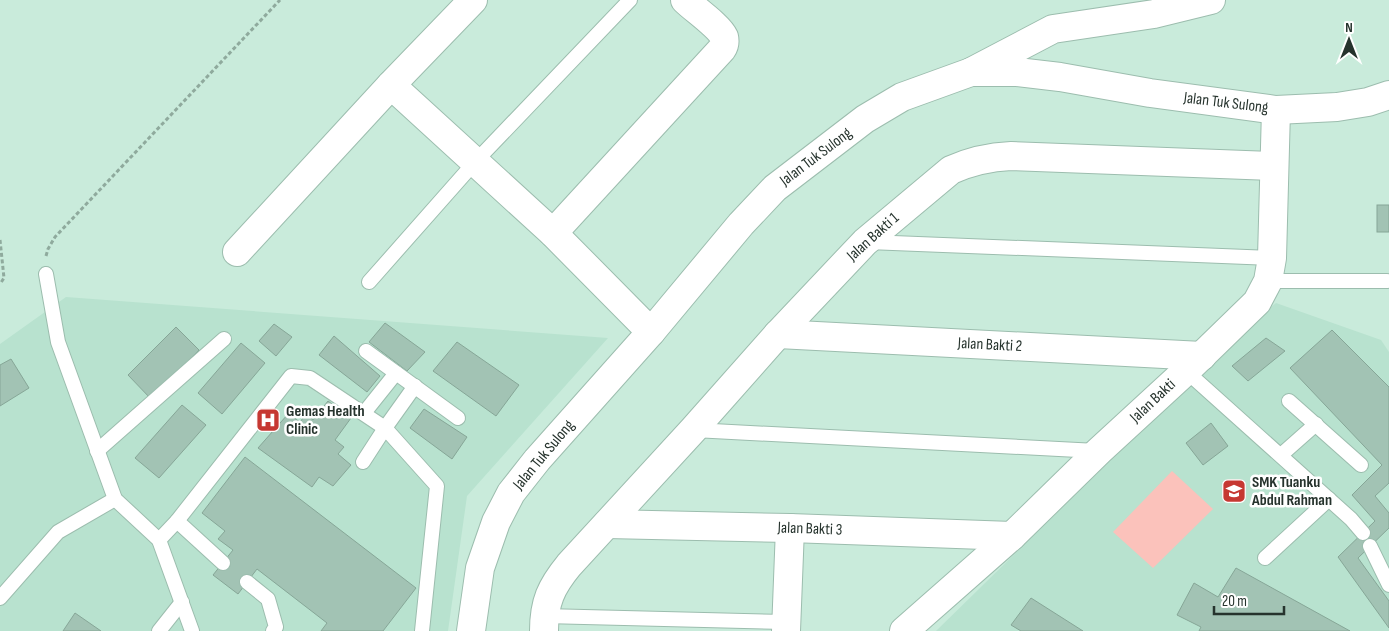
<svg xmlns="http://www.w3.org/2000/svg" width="1389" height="631" viewBox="0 0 1389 631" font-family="'Sofia Sans Condensed',sans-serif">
	<rect width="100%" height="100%" fill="#c9ebdb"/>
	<g fill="#b8e2cf">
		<path d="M66,297L608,338L467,496L448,631H0V344Z"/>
		<path d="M1276,303L1381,340L1389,352V631H936L1252,322Z"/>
	</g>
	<path fill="#fbc2bb" d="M1172,471L1213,509L1153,568L1113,532Z"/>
	<g fill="#a2c3b4" stroke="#86a697">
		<rect x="1377" y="205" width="12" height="27"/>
		<path d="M385,323L425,352L407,371L369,342Z"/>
		<path d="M274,324L292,337L276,356L259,341Z"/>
		<path d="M176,327L199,350L151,399L128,375Z"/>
		<path d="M1332,330L1389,387V483L1375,496L1389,513V528L1358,558L1389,601V628L1338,557L1375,521L1352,495L1382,465L1290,368Z"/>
		<path d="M334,336L380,376L367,392L319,355Z"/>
		<path d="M1266,338L1285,351L1248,381L1232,366Z"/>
		<path d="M457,342L519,385L496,416L433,371Z"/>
		<path d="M241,343L265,363L222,414L198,393Z"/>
		<path d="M11,359L29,388L0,406V365Z"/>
		<path d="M328,401L351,418L335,440L344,447L338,454L351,465L333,486L319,477L312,487L258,448L288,414L300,422L306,414L313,420Z"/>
		<path d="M182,405L206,425L159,478L135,458Z"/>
		<path d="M424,409L467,437L452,459L410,428Z"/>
		<path d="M1211,423L1228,446L1203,465L1186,443Z"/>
		<path d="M245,457L416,588L383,631H321L327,623L257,569L238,594L213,575L233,550L218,539L225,531L202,513Z"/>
		<path d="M1236,568L1350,631H1199L1201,627L1177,615L1194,583L1218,597Z"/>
		<path d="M1031,598L1083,631H1021L1011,625Z"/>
		<path d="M75,613L101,631H63Z"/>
	</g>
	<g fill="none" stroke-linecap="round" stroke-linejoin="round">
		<g stroke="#9cbdae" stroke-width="16">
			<g id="service">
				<path d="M868,242L1272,258"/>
				<path d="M46,274L58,342L115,499L159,540L192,631"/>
				<path d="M1268,281H1387"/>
				<path d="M369,282L475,162L630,0"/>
				<path d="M366,351L458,418"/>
				<path d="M1186,371L1351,519L1363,533"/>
				<path d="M1289,401L1361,465"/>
				<path d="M364,413L396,373"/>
				<path d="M694,430L1097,451"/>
				<path d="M97,451L224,339"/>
				<path d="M1281,455L1316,424"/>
				<path d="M363,462L385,428L415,386"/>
				<path d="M177,521L223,563"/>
				<path d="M159,540L177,521L291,376L310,378L385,428L437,486L422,631"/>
				<path d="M1370,546L1389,585"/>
				<path d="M1265,558L1329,499"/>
				<path d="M247,582L268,599L276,627L273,631"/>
				<path d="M0,598L58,532L115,499"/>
				<path d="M544,616L786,622"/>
				<path d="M159,631L182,602"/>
			</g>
		</g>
		<g stroke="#9cbdae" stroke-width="30">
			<g id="minor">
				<path d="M971,72L1053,29L1154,14L1211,0"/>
				<path d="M391,85L553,233L651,332"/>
				<path d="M553,233L722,49C724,46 725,41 724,37C719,26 694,9 685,0"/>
				<path d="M237,252L391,85L473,0"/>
				<path d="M778,334L1202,356"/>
				<path d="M607,524L790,528L1012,536"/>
				<path d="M544,631C544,602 551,587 569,565L693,430L778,334L865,242L951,170C971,161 989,157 1011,156L1274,166"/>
				<path d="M786,631L790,528"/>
				<path d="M904,631L1012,536L1099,451L1186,371L1257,302L1268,281L1272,258L1276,110"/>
			</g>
		</g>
		<g stroke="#9cbdae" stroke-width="30">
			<path id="tertiary" d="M471,631L480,568L496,522L511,493L537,460L651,332L741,224L775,188L865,119L902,97L971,72H1017L1060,77L1150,93L1276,110L1337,107L1368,102L1389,95"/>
		</g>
		<g stroke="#8faa9d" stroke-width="3" stroke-dasharray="4 2.5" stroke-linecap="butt">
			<path d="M0,240L4,278L0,284"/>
			<path d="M46,256L48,249L55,237L280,0"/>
		</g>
		<use href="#service" stroke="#fff" stroke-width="14"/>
		<use href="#minor" stroke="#fff" stroke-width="28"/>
		<use href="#tertiary" stroke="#fff" stroke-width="28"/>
	</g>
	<defs>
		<g id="hospital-square" transform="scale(1.25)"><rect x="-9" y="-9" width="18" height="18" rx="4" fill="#c63832" stroke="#fff"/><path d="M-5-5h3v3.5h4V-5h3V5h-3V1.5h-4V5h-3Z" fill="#fff"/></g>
		<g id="school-square" transform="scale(1.25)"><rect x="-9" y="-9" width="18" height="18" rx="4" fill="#c63832" stroke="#fff"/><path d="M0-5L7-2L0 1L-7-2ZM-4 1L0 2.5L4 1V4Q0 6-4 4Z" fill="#fff"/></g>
	</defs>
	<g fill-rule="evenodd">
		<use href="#hospital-square" x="268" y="420"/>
		<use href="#school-square" x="1234" y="491"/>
	</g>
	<g text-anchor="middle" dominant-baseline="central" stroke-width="5" stroke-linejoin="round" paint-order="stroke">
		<g font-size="16" fill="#26332d" stroke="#fff">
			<text transform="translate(1226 103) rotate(7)">Jalan Tuk Sulong</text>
			<text transform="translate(816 157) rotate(-37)">Jalan Tuk Sulong</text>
			<text transform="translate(873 237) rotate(-42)">Jalan Bakti 1</text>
			<text transform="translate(990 345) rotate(3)">Jalan Bakti 2</text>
			<text transform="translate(1153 401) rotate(-43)">Jalan Bakti</text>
			<text transform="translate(544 455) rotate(-50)">Jalan Tuk Sulong</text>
			<text transform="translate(810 529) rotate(2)">Jalan Bakti 3</text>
		</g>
		<g font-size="16" font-weight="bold" fill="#26332d" stroke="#fff" text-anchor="start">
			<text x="286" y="411">Gemas Health<tspan x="286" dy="18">Clinic</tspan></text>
			<text x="1252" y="482">SMK Tuanku<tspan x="1252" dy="18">Abdul Rahman</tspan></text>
		</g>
	</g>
	<g transform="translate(1349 40)" stroke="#ffffff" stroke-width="4" paint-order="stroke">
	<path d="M0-4L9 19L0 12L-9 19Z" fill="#26332d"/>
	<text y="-8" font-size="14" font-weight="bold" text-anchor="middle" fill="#26332d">N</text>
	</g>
	<path d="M1214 606v8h70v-8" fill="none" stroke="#26332d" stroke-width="2.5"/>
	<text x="1222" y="606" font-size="15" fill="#26332d" stroke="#ffffff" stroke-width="4" paint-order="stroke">20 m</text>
</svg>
